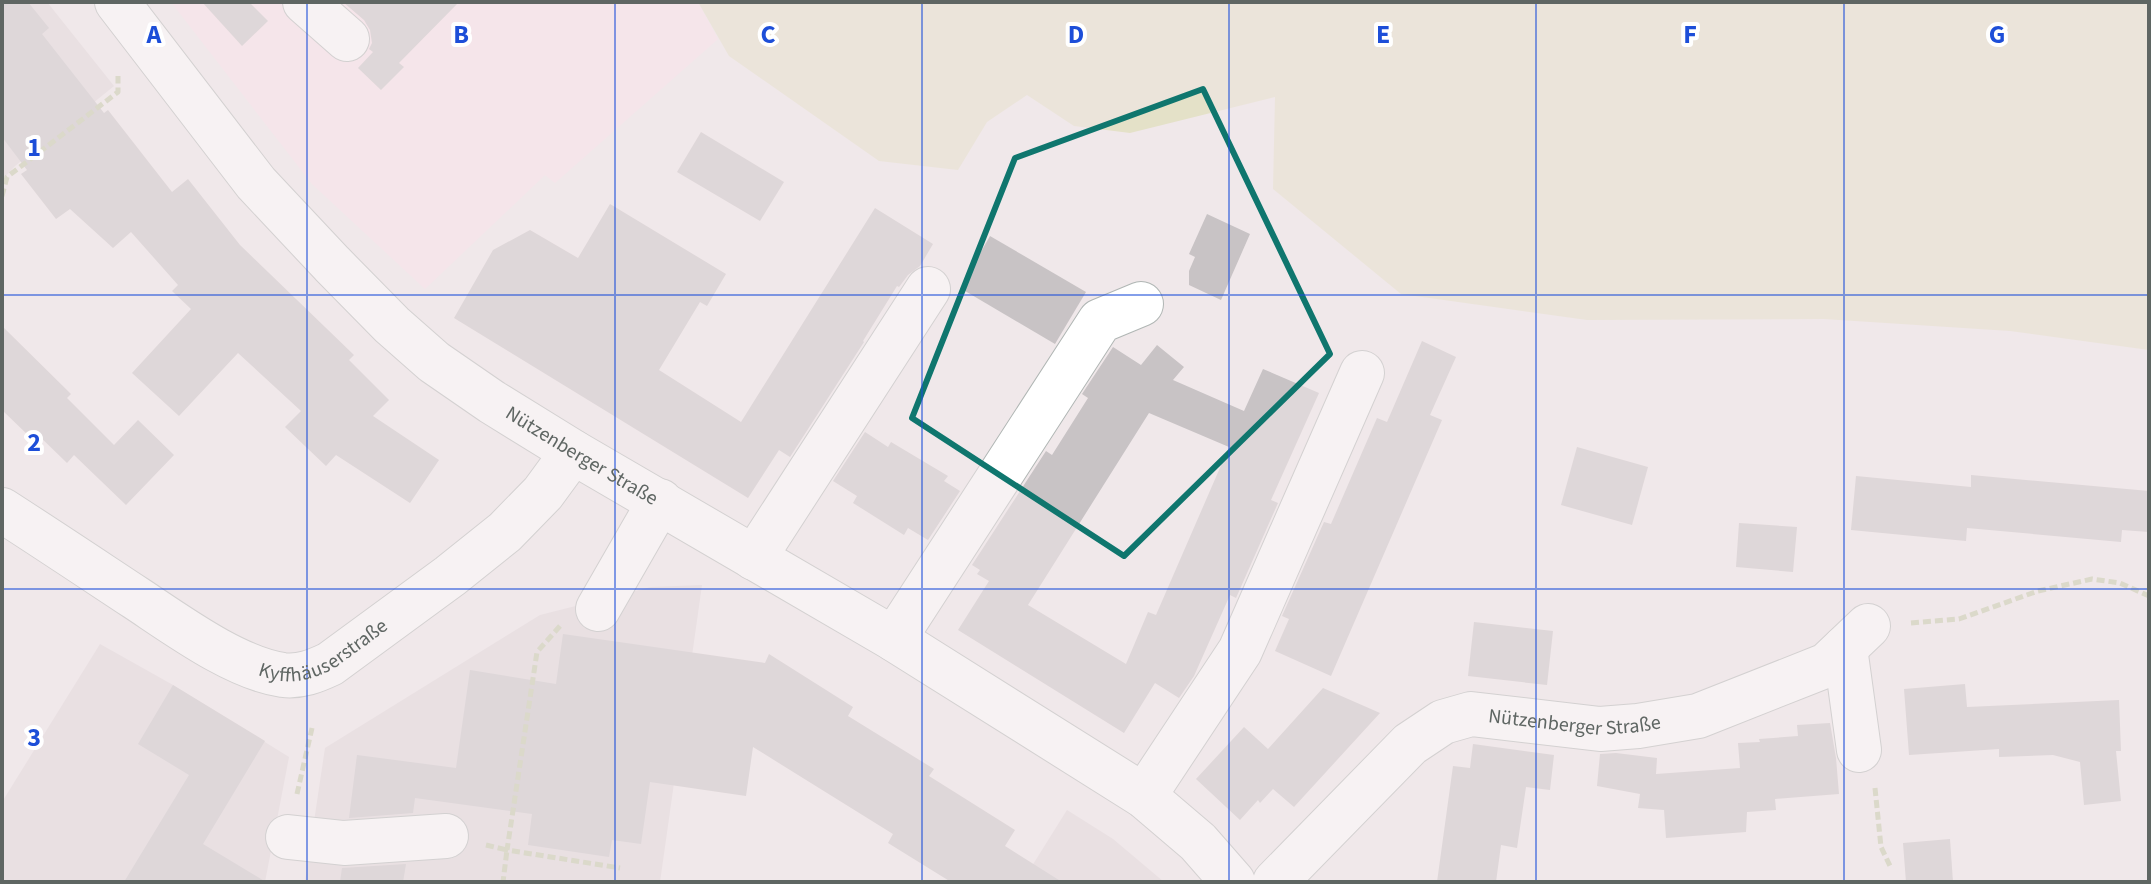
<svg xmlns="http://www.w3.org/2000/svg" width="2151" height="884" viewBox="0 0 2151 884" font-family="'Source Sans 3',sans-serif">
	<rect width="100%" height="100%" fill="#f0e8ea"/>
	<path fill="#fbe2ea" d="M171,2H698L718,39L555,183L545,175L425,289L312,184Z"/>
	<g fill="#dfd7da">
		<path d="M2,2H47L114,86L15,166L2,180Z"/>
		<path d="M702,585L660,882H305L325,748L540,615L651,587Z"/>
		<path d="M100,644L173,685L289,757L265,882H2V802Z"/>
		<path d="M1067,810L1113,839L1164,882H1022Z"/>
	</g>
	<path fill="#e4e1c8" d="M698,2H2149V350L2010,331L1824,319L1587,320L1401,294L1273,189L1275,97L1130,133L1074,126L1027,95L987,122L958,170L879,161L729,56Z"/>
	<g fill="#c8c3c5" fill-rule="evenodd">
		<path d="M2,2H28L49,28L42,34L104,113L108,110L172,192L188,179L240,245L354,355L349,360L389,400L373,416L439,460L410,503L336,455L326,466L285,427L301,411L238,353L179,416L132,373L191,309L172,291L178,285L131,232L113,248L70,209L56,219L21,174L27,170L2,137Z"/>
		<path d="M202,2H249L268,21L242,46Z"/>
		<path d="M343,2H459L399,63L404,67L381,90L358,68L373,52L369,49L372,43L370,30L364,20Z"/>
		<path d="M701,132L784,182L760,221L677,172Z"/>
		<path d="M610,204L726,274L707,306L700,302L659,370L741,422L875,208L933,244L920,266L908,275L899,287L897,286L863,341L864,342L790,457L779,450L748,498L454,318L493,250L530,230L578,258Z"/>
		<path d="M1207,214L1250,234L1221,300L1189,285V271L1195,257L1189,254Z"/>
		<path d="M990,236L1086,292L1055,344L960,288Z"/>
		<path d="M2,326L71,394L67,398L114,445L138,420L174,455L126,505L74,455L67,463L34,431L29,436L2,410Z"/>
		<path d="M1422,341L1456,357L1430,415L1442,420L1331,676L1275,651L1289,619L1282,616L1324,522L1331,524L1377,418L1387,422Z"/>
		<path d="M1157,345L1184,367L1173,380L1244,411L1263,369L1319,393L1271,500L1278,503L1236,598L1230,595L1194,676L1179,698L1155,683L1124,733L958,630L989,581L977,574L980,570L972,565L1046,451L1052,455L1088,398L1082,394L1113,347L1141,365ZM1149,413L1229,447L1156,615L1148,612L1126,664L1028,605Z"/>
		<path d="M865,432L888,447L891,442L948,476L944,481L960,491L928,540L908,528L904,535L853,503L857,496L833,481Z"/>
		<path d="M1577,447L1648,467L1632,525L1561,505Z"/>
		<path d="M1971,475L2149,491V532L2122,530L2121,542L1967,528L1966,541L1851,530L1856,476L1971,487Z"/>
		<path d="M1739,523L1797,527L1793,572L1736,567Z"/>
		<path d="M1474,622L1553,631L1547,685L1468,676Z"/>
		<path d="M563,634L765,663L769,654L853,707L848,716L934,769L929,776L1015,830L1005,846L1062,882H951L888,843L893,834L753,747L746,796L650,782L641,844L612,840L609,857L528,845L532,814L415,798L413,813L349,818L357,755L456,768L470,670L556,684Z"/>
		<path d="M1965,684L1967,707L2119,700L2121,751H2116L2121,801L2084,805L2080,762L2053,755L1999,757V749L1909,755L1904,689Z"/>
		<path d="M173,685L265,741L203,844L266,882H124L189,775L138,744Z"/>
		<path d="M1323,688L1380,713L1294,807L1273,789L1260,803L1258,800L1240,820L1196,779L1244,727L1268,749Z"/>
		<path d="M1830,723L1836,758L1839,794L1775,799L1776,810L1747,812L1746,832L1666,838L1664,810L1638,808L1640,794L1597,786L1600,754L1616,753L1657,758L1656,774L1740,768L1738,743L1760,742L1759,739L1798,736L1797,725Z"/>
		<path d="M1473,744L1554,755L1550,790L1526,787L1517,848L1501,845L1496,882H1437L1453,766L1470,768Z"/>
		<path d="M1950,839L1953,882H1906L1903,843Z"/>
		<path d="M406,864L403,882H340L342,868Z"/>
	</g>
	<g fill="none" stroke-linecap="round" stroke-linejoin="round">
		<g stroke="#b0b6b4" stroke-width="46">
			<g id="minor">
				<path id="s1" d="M117,2L256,183L332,264L392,325L434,362L492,402L573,452L894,639L1144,796L1198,842L1233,882"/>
				<path d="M305,2L347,39"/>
				<path id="s2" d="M2,510C47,539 92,569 136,598C177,625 235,668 283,675C301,677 315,671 330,664L450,576L505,532L543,493L573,452"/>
				<path d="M754,558L928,289"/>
				<path d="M598,609L660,501"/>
				<path d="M894,639L1100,321L1141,304"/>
				<path d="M1845,648L1859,750"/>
				<path d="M1144,796L1240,651L1362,373"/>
				<path d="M288,837L344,843L446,836"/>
				<path id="s3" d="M1275,882L1410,744L1443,722L1471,714L1600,729L1638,726L1698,716L1827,665L1868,626"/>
			</g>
		</g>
		<g stroke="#c0c7a4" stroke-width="5" stroke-dasharray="8 4" stroke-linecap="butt">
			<path d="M2,196L7,177L118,92V76"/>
			<path d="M1911,623L1959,619L2038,591L2092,579L2120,583L2149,596"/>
			<path d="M560,626L537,652L507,850L620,868"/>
			<path d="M1875,788L1881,847L1891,868"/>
			<path d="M297,794L312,728"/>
			<path d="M486,845L507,850L503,882"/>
		</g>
		<use href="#minor" stroke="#fff" stroke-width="44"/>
	</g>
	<path d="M0 0H2151V884H0ZM1203,89L1330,354L1124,556L912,418L1015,158Z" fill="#f0e8ea" fill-opacity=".55" fill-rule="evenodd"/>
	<path fill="none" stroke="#0f766e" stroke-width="6" stroke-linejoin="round" d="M1203,89L1330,354L1124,556L912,418L1015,158Z"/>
	<path fill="none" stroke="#1d4ed8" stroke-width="2" stroke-opacity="0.55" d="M307,2V882M615,2V882M922,2V882M1229,2V882M1536,2V882M1844,2V882M2,295H2149M2,589H2149"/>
	<g text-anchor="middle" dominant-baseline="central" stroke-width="8" stroke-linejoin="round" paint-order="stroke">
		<g font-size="20" fill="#5f6663" stroke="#fff">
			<text stroke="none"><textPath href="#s1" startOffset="656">Nützenberger Straße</textPath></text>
			<text stroke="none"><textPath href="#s2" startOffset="374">Kyffhäuserstraße</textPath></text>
			<text stroke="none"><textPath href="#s3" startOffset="366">Nützenberger Straße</textPath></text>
		</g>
	</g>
	<g font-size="26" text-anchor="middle" font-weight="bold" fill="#1d4ed8" stroke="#fff" stroke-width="8" stroke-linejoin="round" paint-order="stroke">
		<text x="154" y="43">A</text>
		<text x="461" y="43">B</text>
		<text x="768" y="43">C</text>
		<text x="1076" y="43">D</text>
		<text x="1383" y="43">E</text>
		<text x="1690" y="43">F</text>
		<text x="1997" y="43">G</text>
		<text x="34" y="156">1</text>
		<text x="34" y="451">2</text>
		<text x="34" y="746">3</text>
	</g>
	<rect width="2151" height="884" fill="none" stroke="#5f6663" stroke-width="8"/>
</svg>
